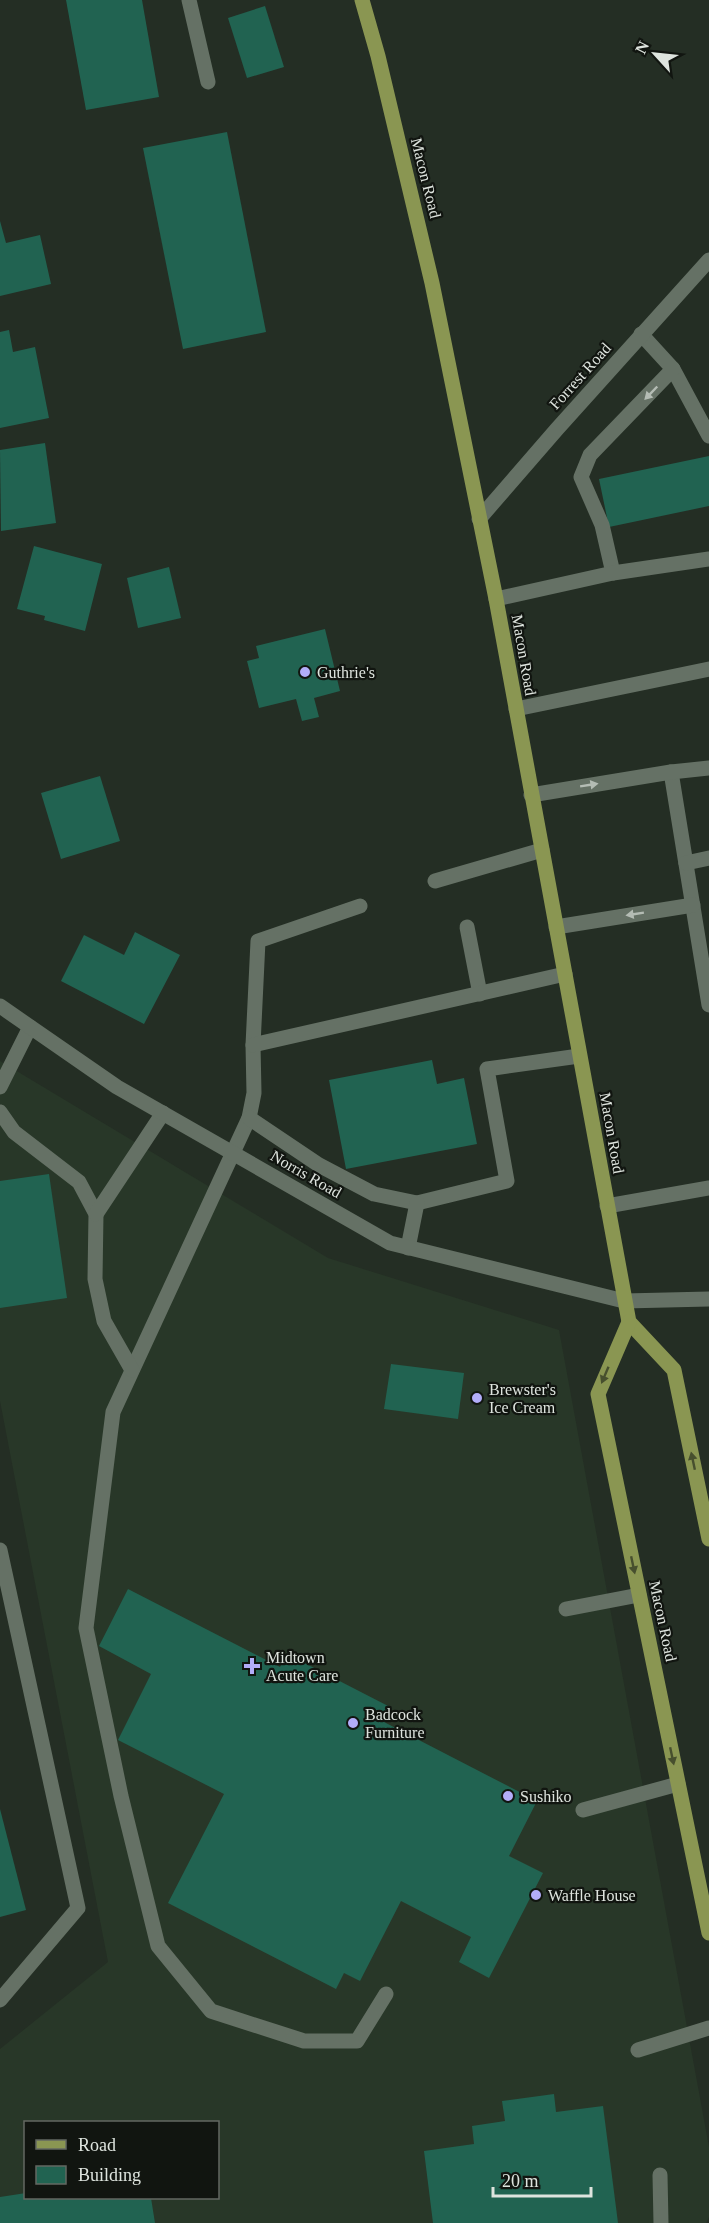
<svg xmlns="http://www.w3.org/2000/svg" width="709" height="2223" viewBox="0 0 709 2223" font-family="'Times New Roman',serif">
	<rect width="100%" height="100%" fill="#242e24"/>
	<path fill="#283728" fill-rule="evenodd" d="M0,1061L328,1258L559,1330L709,2147V2217L706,2223H0V2049L108,1962L0,1401ZM26,2122H218V2198H26Z"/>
	<g fill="#216351">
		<path d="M66,0H142L159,97L86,110Z"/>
		<path d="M265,6L284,67L247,78L228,18Z"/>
		<path d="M227,132L266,332L183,349L143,148Z"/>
		<path d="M0,221L6,243L40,235L51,284L0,296Z"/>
		<path d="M9,330L13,352L35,347L49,418L0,428V332Z"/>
		<path d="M45,443L56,523L1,531L0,450Z"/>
		<path d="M709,456V506L609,527L599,479Z"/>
		<path d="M34,546L102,564L85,631L44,620L45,616L17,609Z"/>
		<path d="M169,567L181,618L138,628L127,578Z"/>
		<path d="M325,629L340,691L314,698L319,717L302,721L296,699L259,708L247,661L259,658L256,646Z"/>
		<path d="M100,776L120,841L61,859L41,793Z"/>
		<path d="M135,932L180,955L144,1024L61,981L84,935L124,955Z"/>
		<path d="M432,1060L437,1084L464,1078L477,1144L346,1169L329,1080Z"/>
		<path d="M49,1174L67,1298L0,1308V1181Z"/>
		<path d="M391,1364L464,1373L458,1419L384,1409Z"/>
		<path d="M128,1589L280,1667L287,1654L392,1708L384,1722L537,1801L509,1856L543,1873L489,1978L459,1962L471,1937L401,1901L360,1981L344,1973L336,1989L168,1903L224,1794L118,1740L151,1674L99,1646Z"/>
		<path d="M0,1809L26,1910L0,1917Z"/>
		<path d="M554,2094L556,2112L603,2106L618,2223H433L424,2151L474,2144L472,2126L505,2121L502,2101Z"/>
		<path d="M26,2193V2198H151L155,2223H0V2197Z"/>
	</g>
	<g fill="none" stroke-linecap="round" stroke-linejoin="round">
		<g stroke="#657165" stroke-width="15">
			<path d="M189,0L208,82"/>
			<path d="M673,369L709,436"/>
			<path d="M613,573L602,525L581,477L590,455L673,369L641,334"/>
			<path d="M496,599L613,573L709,559"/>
			<path d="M516,709L709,669"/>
			<path d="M671,772L709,1005"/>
			<path d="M531,795L671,772L709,768"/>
			<path d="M686,863L709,858"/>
			<path d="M435,881L542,850"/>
			<path d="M360,906L258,941L253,1045L254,1093L249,1118L113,1412L86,1628L121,1796L158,1946L211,2011L304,2041H357L386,1994"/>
			<path d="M467,927L480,994"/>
			<path d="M556,927L693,905"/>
			<path d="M253,1045L565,974"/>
			<path d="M0,1087L30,1027"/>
			<path d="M0,1112L14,1132L79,1182L96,1214L95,1279L104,1321L132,1370"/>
			<path d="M249,1118L319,1165L374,1194L417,1203L507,1181L487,1069L579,1056"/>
			<path d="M607,1206L709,1188"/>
			<path d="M96,1214L163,1113"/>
			<path d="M408,1248L417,1203"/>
			<path d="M566,1609L639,1595"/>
			<path d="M583,1810L678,1784"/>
			<path d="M638,2050L709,2028"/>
			<path d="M660,2175L661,2223"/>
		</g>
		<g stroke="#657165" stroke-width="15">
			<path d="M0,1006L117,1087L390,1243L624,1301L709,1299"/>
			<path d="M0,1550L78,1908L0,2000"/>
		</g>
		<path stroke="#657165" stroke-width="15" d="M479,519L557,429L709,260"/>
		<g stroke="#8a9652" stroke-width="15">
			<path d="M362,0L378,56L432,283L496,599L629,1322L674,1370L709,1539"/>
			<path d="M629,1322L598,1394L709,1933"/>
		</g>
	</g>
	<defs><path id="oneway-solid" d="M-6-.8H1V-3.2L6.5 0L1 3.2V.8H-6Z" transform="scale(1.5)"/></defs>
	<g fill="#b4bcb4">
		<use href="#oneway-solid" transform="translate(651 393) rotate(134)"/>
		<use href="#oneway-solid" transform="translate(589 785) rotate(-9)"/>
		<use href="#oneway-solid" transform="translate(635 914) rotate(171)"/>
	</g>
	<g fill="#474f2e">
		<use href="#oneway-solid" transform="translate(605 1375) rotate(113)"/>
		<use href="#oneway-solid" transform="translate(693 1461) rotate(-102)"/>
		<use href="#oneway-solid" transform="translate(633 1565) rotate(78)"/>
		<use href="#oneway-solid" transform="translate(672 1756) rotate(78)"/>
	</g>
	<g fill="#b2adf9" stroke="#111510" stroke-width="2">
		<circle cx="305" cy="672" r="6"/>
		<circle cx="477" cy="1398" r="6"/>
		<path d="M249 1657h6v6h6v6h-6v6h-6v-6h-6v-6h6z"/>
		<circle cx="353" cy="1723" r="6"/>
		<circle cx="508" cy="1796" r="6"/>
		<circle cx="536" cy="1895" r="6"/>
	</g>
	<g text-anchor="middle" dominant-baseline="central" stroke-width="4.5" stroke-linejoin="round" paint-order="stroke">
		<g font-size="16" fill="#dee4de" stroke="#111510">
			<text transform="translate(426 178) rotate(76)">Macon Road</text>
			<text transform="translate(580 376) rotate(-48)">Forrest Road</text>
			<text transform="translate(524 655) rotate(80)">Macon Road</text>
			<text transform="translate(612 1133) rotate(80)">Macon Road</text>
			<text transform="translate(306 1174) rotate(30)">Norris Road</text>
			<text transform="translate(663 1621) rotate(78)">Macon Road</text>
		</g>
		<g font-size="16" fill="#dee4de" stroke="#111510" text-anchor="start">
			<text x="317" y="672">Guthrie's</text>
			<text x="489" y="1389">Brewster's<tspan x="489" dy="18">Ice Cream</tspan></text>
			<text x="266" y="1657">Midtown<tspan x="266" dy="18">Acute Care</tspan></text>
			<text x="365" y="1714">Badcock<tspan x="365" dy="18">Furniture</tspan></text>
			<text x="520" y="1796">Sushiko</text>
			<text x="548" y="1895">Waffle House</text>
		</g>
	</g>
	<rect x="24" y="2121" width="195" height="78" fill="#111510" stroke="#636862" stroke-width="1.5"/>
	<rect x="36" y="2140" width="30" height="9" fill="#8a9652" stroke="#636862" stroke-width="1.5"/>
	<text x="78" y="2151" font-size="18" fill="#dee4de">Road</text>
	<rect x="36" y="2166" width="30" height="18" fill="#216351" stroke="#636862" stroke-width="1.5"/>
	<text x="78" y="2181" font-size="18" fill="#dee4de">Building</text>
	<g transform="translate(655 54) rotate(297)" stroke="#111510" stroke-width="4.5" paint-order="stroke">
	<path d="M0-4.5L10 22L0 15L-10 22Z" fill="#dee4de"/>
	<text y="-9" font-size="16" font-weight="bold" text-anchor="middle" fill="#dee4de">N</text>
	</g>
	<path d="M493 2187v9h98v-9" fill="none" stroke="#dee4de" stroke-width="3"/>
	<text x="502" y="2187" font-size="18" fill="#dee4de" stroke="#111510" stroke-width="4.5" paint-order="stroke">20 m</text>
</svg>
